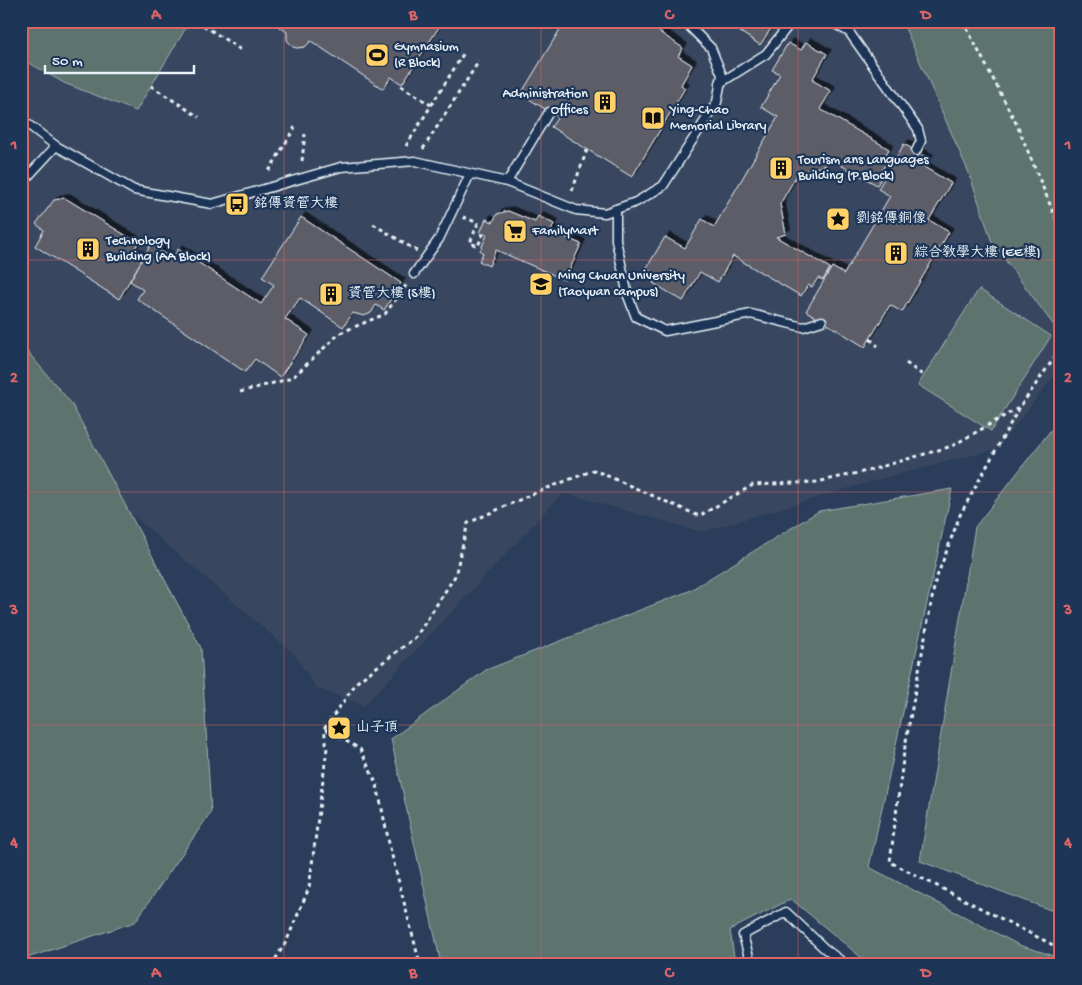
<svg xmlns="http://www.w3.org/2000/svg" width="1082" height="985" viewBox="0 0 1082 985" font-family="'Gochi Hand','LXGW WenKai TC',sans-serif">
	<defs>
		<filter id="shadow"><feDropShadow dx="4.5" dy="-4.5" stdDeviation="0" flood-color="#0009"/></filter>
	</defs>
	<rect width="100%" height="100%" fill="#2a3d5a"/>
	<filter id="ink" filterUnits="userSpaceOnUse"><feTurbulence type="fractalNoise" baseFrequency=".02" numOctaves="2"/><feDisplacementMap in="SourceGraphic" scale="10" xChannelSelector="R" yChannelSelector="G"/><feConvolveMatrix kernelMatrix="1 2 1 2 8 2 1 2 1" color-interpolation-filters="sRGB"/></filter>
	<g filter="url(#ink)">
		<path fill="#39475e" d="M21,21H987L1061,200V367L997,449L873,481L702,532L563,493L364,706L316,688L295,655L135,517L21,443Z"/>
		<g fill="#5c736e" stroke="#a2b2b3">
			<path d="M21,21H190L136,111L64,83L21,58Z"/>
			<path d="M902,21H1061V335L992,242L969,173Z"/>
			<path d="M979,289L1051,336L991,431L918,385Z"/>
			<path d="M21,344L71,403L201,648L211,812L135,922L21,960Z"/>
			<path d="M1061,417V914L920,861L975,527Z"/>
			<path d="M952,489L869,867L1019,945L1061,958V964H869L791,899L730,930L735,964H441L391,739L486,670L689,591L819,511Z"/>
			<path d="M815,957L824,964H795Z"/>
		</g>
		<g fill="#5d5d67" stroke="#e8f1f8" filter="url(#shadow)">
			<path d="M281,21H443L402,84L391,77L383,89L311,41L305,47L297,48L293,47L287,40V32L278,26Z"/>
			<path d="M565,21H643L683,48L678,56L692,65L681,85L685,88L632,177L551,127L558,117L521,94Z"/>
			<path d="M724,21H776L760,45Z"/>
			<path d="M806,42L827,54L812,80L831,91L820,109L889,149L883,160L887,162L881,172L884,174L877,185L824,156L826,165L798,173L780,204L786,234L776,237L830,268L823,280L818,278L812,287L808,285L801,296L733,256L718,282L700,272L683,301L653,283L658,276L646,269L665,237L685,248L702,219L714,227L778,117L761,107L780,74L772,70L788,43L801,50Z"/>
			<path d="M904,144L929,159L924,167L951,183L929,220L949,232L902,312L890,305L865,347L806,311L832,267L844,274L890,196L878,189Z"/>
			<path d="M65,198L138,243L133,252L143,258L119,299L35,246L44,230L36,224L54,200Z"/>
			<path d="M508,211L535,222L538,216L554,224L551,231L581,244L565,280L496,250L489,266L479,261L483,253L480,251L487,235L480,233L486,219L493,222L497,214Z"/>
			<path d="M301,217L401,283L384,310L376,305L371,313L364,316L353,313L343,327L300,298L285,319L309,335L280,377L255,359L245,372L137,299L143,290L130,281L151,244L172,259L178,249L261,304L274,285L262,277Z"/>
		</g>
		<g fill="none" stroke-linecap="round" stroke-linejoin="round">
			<g stroke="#e8f1f8" stroke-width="11">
				<g id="service">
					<path d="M830,21L849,32L918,129L921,141L916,151"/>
					<path d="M720,83L766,54L792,21"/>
					<path d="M21,119L56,146L134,190L212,204L341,167L415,161L507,182L576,210L605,213L636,202L663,186L717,102L722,75L711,48L684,21"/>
					<path d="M507,182L549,112"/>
					<path d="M21,184L56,146"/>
					<path d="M616,209V240L628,296L636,317L665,331L751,314L803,327L822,321"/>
					<path d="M414,274L439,239L470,174"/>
					<path d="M751,964L743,935L786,912L824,948L845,964"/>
				</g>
			</g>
			<g stroke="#e8f1f8" stroke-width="3" stroke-dasharray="4 4" stroke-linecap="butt">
				<path d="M197,21L241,50"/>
				<path d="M963,21L1017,125L1061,231"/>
				<path d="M151,86L199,117"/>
				<path d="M401,86L431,105"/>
				<path d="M406,146L465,51"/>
				<path d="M423,149L479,61"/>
				<path d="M302,161L305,134"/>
				<path d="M269,171L295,127"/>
				<path d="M572,191L587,150"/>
				<path d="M463,217L478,223L470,243L478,246L483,234"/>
				<path d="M373,224L417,251"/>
				<path d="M870,339L878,346"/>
				<path d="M906,363L924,376"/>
				<path d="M240,392L292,378L340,333L385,314L407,284"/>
				<path d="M1019,408L960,515L935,582L904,752L890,862L1061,949"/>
				<path d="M325,729L360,749L377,785L390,848L420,964"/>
				<path d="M269,964L275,960L287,940L309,888L327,748L324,729L357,682L416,637L455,576L468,523L530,495L594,470L699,516L753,485L817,482L867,471L952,446L1020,407L1061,348"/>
			</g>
			<use href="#service" stroke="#1d3557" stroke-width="8"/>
		</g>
	</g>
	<path fill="none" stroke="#db6466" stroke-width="1" stroke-opacity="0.55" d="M284,21V964M541,21V964M798,21V964M21,260H1061M21,492H1061M21,725H1061"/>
	<defs>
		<g id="stadium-square" transform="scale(1.25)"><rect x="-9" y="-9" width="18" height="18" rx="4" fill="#ffd166" stroke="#1d3557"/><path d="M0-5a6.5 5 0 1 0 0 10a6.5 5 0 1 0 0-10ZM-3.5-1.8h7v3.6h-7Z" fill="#111"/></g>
		<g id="building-square" transform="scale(1.25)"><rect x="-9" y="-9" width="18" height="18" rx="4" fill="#ffd166" stroke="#1d3557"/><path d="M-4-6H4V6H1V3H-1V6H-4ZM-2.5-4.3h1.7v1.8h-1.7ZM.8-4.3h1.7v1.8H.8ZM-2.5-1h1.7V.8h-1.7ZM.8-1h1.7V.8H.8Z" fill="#111"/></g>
		<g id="library-square" transform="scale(1.25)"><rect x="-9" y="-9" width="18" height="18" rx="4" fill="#ffd166" stroke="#1d3557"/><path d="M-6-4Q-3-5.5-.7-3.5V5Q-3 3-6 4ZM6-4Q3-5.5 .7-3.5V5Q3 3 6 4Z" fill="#111"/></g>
		<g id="bus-square" transform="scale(1.25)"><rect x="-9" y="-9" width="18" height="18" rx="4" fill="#ffd166" stroke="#1d3557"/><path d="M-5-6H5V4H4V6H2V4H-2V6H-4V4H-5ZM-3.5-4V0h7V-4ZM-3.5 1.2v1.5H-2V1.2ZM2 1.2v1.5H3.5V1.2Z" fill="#111"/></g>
		<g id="sight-square" transform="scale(1.25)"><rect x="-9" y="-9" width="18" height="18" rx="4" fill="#ffd166" stroke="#1d3557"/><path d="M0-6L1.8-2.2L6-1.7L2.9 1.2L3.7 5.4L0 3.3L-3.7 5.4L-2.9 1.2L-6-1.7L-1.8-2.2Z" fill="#111"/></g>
		<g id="supermarket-square" transform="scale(1.25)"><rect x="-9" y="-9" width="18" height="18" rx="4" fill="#ffd166" stroke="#1d3557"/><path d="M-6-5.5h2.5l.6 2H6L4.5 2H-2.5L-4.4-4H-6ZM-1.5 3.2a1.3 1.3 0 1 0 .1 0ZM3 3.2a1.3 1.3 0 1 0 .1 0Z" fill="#111"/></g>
		<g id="university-square" transform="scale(1.25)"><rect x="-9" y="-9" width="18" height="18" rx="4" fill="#ffd166" stroke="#1d3557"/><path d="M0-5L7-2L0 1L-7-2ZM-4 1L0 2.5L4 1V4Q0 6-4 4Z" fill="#111"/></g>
	</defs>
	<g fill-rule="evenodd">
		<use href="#stadium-square" x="377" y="55"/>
		<use href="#building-square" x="605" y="102"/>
		<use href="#library-square" x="653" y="118"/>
		<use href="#building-square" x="781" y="168"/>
		<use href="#bus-square" x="237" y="204"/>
		<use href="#sight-square" x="838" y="219"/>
		<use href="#supermarket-square" x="515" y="231"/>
		<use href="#building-square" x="88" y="249"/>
		<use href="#building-square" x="896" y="253"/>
		<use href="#university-square" x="541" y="284"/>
		<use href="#building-square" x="331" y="294"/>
		<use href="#sight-square" x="339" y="728"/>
	</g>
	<g text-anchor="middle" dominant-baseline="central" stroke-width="4.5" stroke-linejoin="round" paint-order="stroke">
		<g font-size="14" fill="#e8f1f8" stroke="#1d3557" text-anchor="start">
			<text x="394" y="47">Gymnasium<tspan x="394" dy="16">(R Block)</tspan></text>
			<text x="588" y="94" text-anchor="end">Administration<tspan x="588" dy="16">Offices</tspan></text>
			<text x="670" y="110">Ying-Chao<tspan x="670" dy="16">Memorial Library</tspan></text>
			<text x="798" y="160">Tourism ans Languages<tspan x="798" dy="16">Building (P Block)</tspan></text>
			<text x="254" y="204">銘傳資管大樓</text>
			<text x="856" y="219">劉銘傳銅像</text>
			<text x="532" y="231">FamilyMart</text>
			<text x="106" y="241">Technology<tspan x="106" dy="16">Building (AA Block)</tspan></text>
			<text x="914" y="253">綜合教學大樓 (EE樓)</text>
			<text x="558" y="276">Ming Chuan University<tspan x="558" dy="16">(Taoyuan campus)</tspan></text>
			<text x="348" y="294">資管大樓 (S樓)</text>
			<text x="356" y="728">山子頂</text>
		</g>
	</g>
	<rect width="1082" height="985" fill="none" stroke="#1d3557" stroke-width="55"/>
	<path d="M45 65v8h149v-8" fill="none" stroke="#e8f1f8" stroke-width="2.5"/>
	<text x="52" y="65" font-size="15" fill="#e8f1f8" stroke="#1d3557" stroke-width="4" paint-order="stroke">50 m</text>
	<rect x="28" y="28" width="1026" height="930" fill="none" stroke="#db6466" stroke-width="2"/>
	<g font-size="16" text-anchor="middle" font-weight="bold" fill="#db6466">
		<text x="156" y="19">A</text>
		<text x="413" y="19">B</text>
		<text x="669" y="19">C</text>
		<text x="926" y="19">D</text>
		<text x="14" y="149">1</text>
		<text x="1068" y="149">1</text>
		<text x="14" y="382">2</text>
		<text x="1068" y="382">2</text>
		<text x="14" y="614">3</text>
		<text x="1068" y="614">3</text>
		<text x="14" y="847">4</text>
		<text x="1068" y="847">4</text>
		<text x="156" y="977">A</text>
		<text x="413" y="977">B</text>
		<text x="669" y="977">C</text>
		<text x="926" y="977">D</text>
	</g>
</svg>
